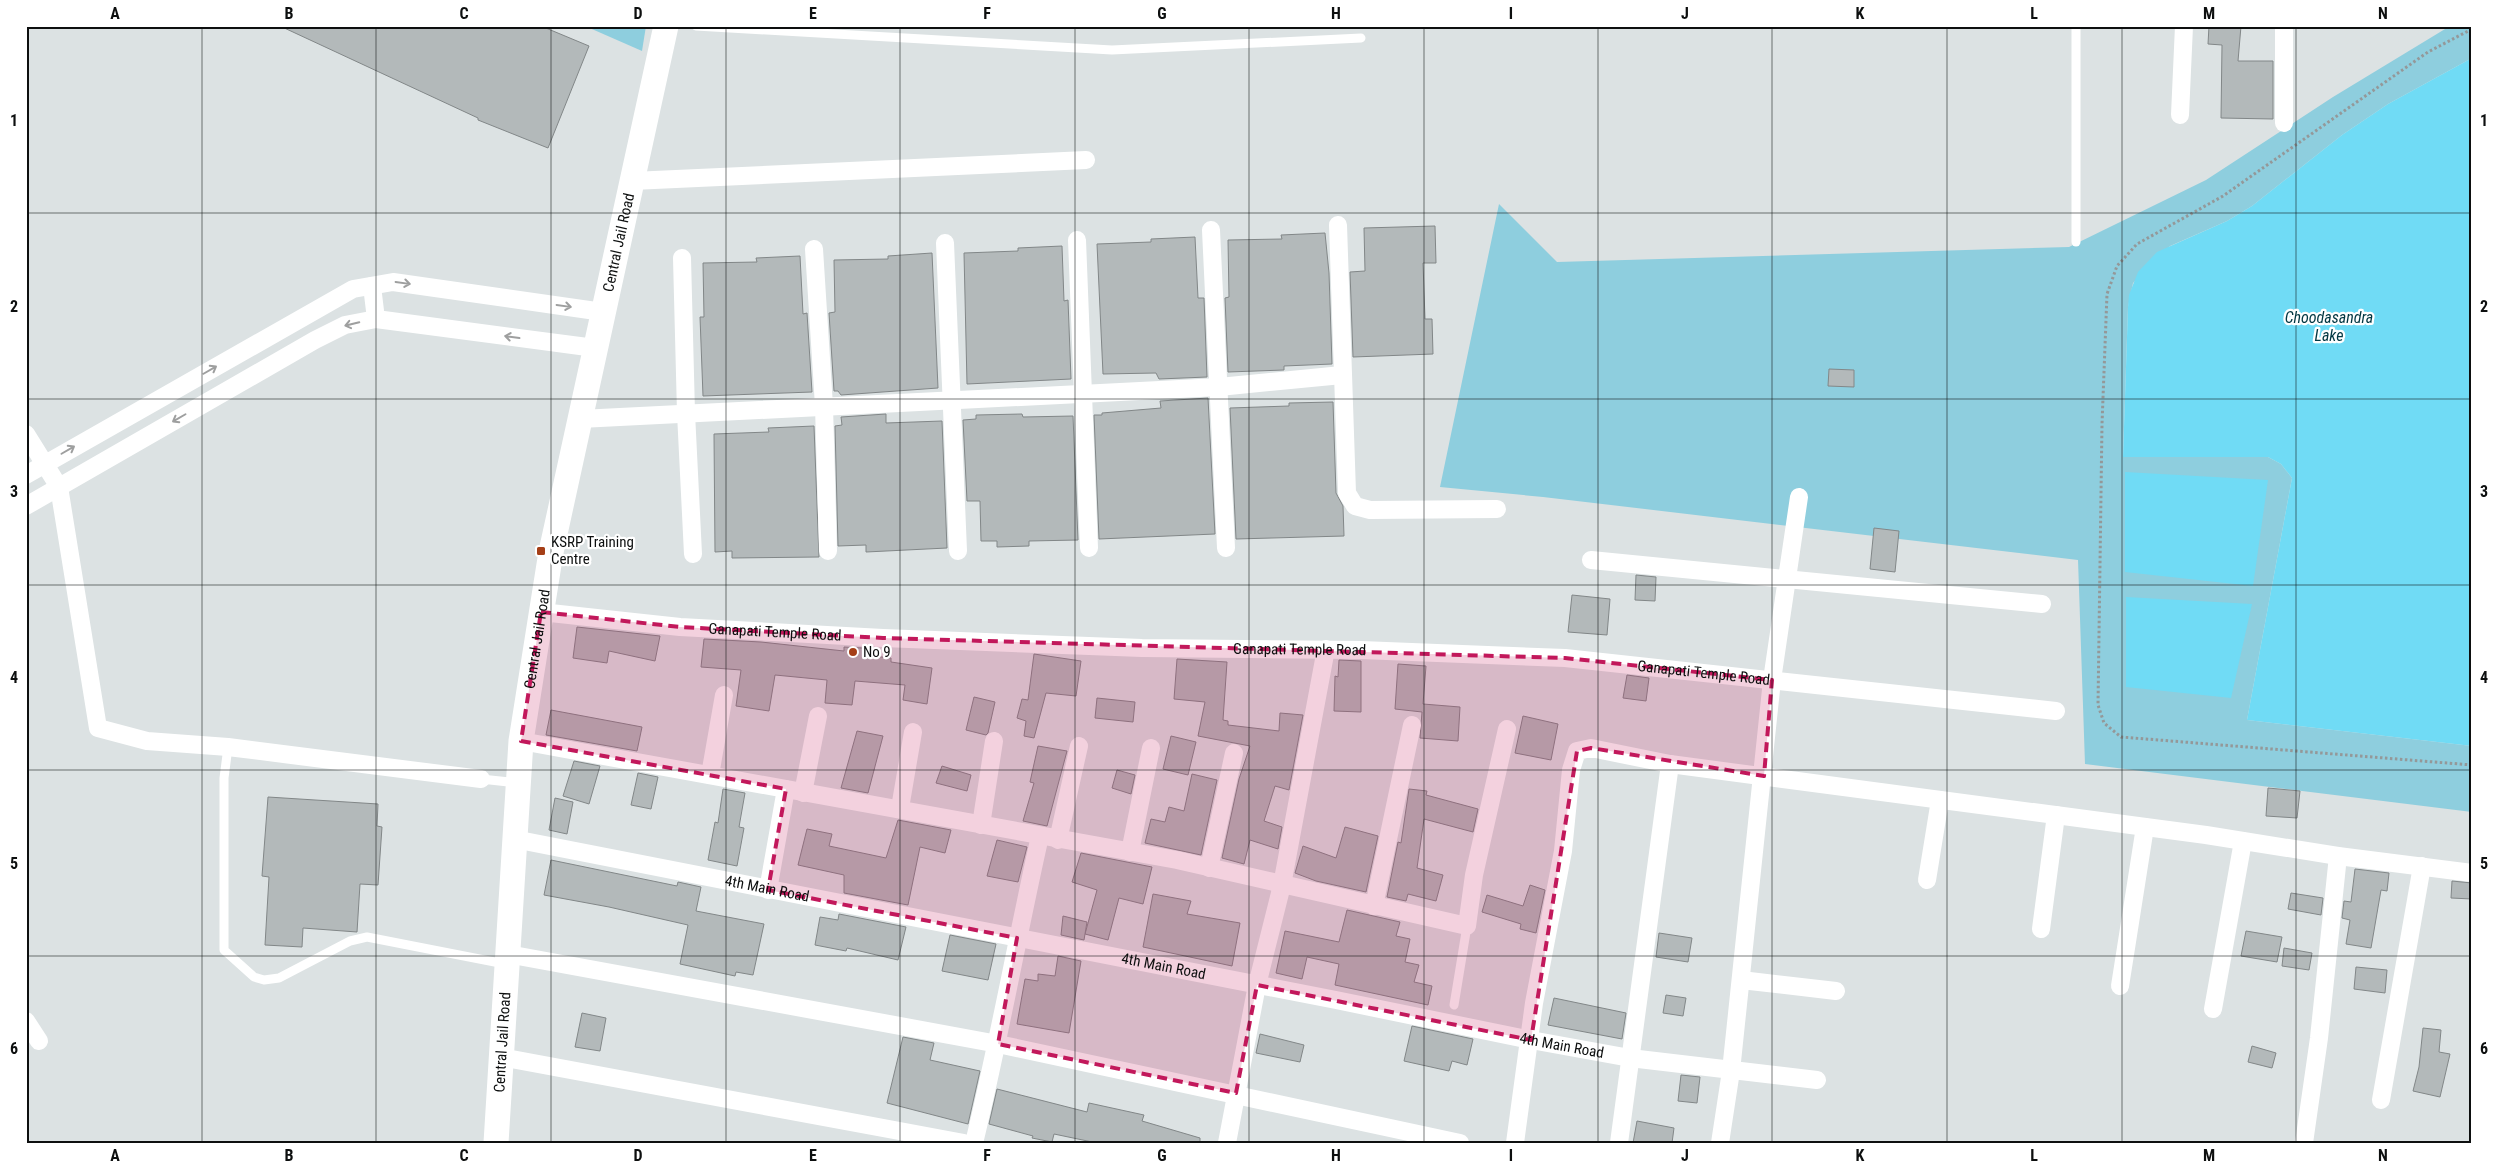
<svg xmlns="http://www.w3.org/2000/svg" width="2498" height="1169" viewBox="0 0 2498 1169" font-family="'Roboto Condensed',sans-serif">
	<rect width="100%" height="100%" fill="#dce2e3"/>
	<g fill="#8ecede">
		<path d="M585,26H646L642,51Z"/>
		<path d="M2450,26H2472V58L2388,104L2342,135L2252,206L2227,221L2170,246L2133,283L2128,307L2123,456L2268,457L2281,464L2292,478L2247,720L2472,746V812L2085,764L2078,560L1543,497L1440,487L1499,204L1557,262L2069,247L2206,180L2333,97Z"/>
	</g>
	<g fill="#70dbf5">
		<path d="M2472,58V746L2247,720L2292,478L2281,464L2268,457H2123L2128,307L2129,295L2138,272L2157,252L2227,221L2252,206L2342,135L2388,104Z"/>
		<path d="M2125,472L2268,480L2253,586L2125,572Z"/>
		<path d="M2126,597L2252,604L2231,698L2126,687Z"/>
	</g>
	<g fill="#b3b9ba" stroke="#828788">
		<path d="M280,26H541L589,46L548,148L478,120V118Z"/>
		<path d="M2209,26H2241L2238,61H2273V119L2221,118L2222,45L2208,44Z"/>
		<path d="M1435,226L1436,263H1423L1425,319H1432L1433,354L1353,357L1350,272L1365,271L1364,228Z"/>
		<path d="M1325,233L1329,273L1332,364L1284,366V370L1228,372L1225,298L1229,297L1228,240L1282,239L1281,235Z"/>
		<path d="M1195,237L1198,298H1204L1207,377L1159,379L1156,373L1103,374L1097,244L1151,242V239Z"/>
		<path d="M1062,246L1064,301L1068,300L1071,379L967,384L964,253L1018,251V248Z"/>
		<path d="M932,253L938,388L841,395L838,391H834L829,313L835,312L834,260L888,259V256Z"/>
		<path d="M800,256L803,314L807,313L812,392L703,396L700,317H704L703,263L757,262L756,258Z"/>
		<path d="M1829,369L1854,370V387L1828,386Z"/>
		<path d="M1208,398L1215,534L1099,539L1094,415H1102V413L1161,408L1160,401Z"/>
		<path d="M1333,402L1336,493L1343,506L1344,536L1236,539L1230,408L1289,406V403Z"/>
		<path d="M886,414V423L942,421L947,548L866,552V545L838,546L835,426L842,425L841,417Z"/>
		<path d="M1022,414L1023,417L1073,416L1078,540L1029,541V546L997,547V541H981L980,501H967L963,420L976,419V415Z"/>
		<path d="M814,426L819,557L732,558V551L715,552L714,434L769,432L768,428Z"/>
		<path d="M1874,528L1899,531L1895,572L1870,569Z"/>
		<path d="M1636,575L1656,577L1655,601L1635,600Z"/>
		<path d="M1572,595L1610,599L1607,635L1568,632Z"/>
		<path d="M577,627L660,636L655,661L609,651L607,663L573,658Z"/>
		<path d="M704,639L761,642L844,651V647L863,648V655L891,658V662L932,668L927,704L903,700L905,685L855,681L852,705L825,703L827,680L775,675L769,711L736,706L741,670L701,667Z"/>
		<path d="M1034,654L1081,661L1076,696L1046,693L1034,738L1024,736L1026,721L1017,718L1022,699L1028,700Z"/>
		<path d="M1177,659L1227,662L1223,720L1228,721V725L1279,731L1280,713L1303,715L1289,790L1275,786L1264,821L1282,827L1278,849L1250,840L1244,864L1222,858L1239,779L1250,746L1198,736L1205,702L1174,699Z"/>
		<path d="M1339,660L1361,661V712L1334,711L1335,676L1338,677Z"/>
		<path d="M1398,664L1426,666L1423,704L1460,707L1458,741L1420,738L1422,712L1395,709Z"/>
		<path d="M1627,675L1649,678L1646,701L1623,698Z"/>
		<path d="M974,697L995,702L988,733L986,735L966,730Z"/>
		<path d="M1097,698L1135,702L1133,722L1095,718Z"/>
		<path d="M551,710L642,727L637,751L546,735Z"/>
		<path d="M1523,716L1558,724L1551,760L1515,753Z"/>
		<path d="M857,731L883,736L868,793L841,788Z"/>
		<path d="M1171,736L1196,742L1188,775L1163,769Z"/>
		<path d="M1038,746L1067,751L1047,826L1023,821L1034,783L1030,782Z"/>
		<path d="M574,761L600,766L589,804L563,796Z"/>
		<path d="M942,766L971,775L967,791L936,783Z"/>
		<path d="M1117,770L1135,775L1131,794L1112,788Z"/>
		<path d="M638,773L658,777L651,809L631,805Z"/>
		<path d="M1192,774L1217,780L1201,855L1145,843L1151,819L1165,822L1169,807L1184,811Z"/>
		<path d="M2268,788L2300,791L2297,818L2266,816Z"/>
		<path d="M723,789L745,793L739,827L744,828L737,866L708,860L715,822L718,823Z"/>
		<path d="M1409,789L1427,791L1426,795L1478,809L1473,832L1424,819L1417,868L1443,875L1436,901L1408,894L1406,901L1387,897L1398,842L1401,843Z"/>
		<path d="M268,797L378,804L377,826L382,827L378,885L360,884L357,932L303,928L302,947L265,945L269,877L262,876Z"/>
		<path d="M555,798L573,802L567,834L549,830Z"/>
		<path d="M898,820L951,830L945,853L920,847L908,905L844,893V875L798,865L807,829L832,834L829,846L886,858Z"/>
		<path d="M1345,827L1378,836L1366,892L1316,881L1295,873L1303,846L1336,858Z"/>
		<path d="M997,840L1027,847L1018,882L987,876Z"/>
		<path d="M1081,853L1152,867L1143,904L1119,898L1108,940L1085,934L1097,890L1072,882Z"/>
		<path d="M551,860L677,886L678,882L701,887L696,911L764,924L753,975L736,972L735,976L680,964L688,925L609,907L544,895Z"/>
		<path d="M2355,869L2389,873L2387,891L2381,890L2371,948L2346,944L2350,920L2342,918L2344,901L2351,902Z"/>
		<path d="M2452,881L2472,883V899L2451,898Z"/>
		<path d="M1530,885L1545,890L1536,933L1520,929L1521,924L1482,912L1487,895L1523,906Z"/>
		<path d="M2291,893L2323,898L2321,915L2288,909Z"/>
		<path d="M1153,894L1191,901L1187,914L1240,923L1232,966L1143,947Z"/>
		<path d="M1347,910L1400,922L1396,936L1410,939L1405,962L1419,965L1414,982L1432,986L1428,1005L1335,985L1339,964L1307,957L1302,979L1276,973L1285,931L1339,942Z"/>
		<path d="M839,914L906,927L898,960L847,948L846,951L815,945L820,917L838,920Z"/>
		<path d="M1063,916L1087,922L1084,940L1061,935Z"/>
		<path d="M2246,931L2282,937L2277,962L2241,956Z"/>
		<path d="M1659,933L1692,938L1688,962L1656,957Z"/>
		<path d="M950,935L996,944L988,980L942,971Z"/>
		<path d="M2284,948L2312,953L2309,970L2282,966Z"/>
		<path d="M1058,956L1081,961L1069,1033L1017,1024L1025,979L1038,981V974L1055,976Z"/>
		<path d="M2356,967L2387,970L2385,993L2354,989Z"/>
		<path d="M1666,995L1686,998L1683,1016L1663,1013Z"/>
		<path d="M1554,998L1626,1013L1622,1039L1548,1025Z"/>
		<path d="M582,1013L606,1018L600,1051L575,1047Z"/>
		<path d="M1412,1026L1473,1039L1467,1065L1452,1061L1449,1071L1404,1061Z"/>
		<path d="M2423,1028L2441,1030L2439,1052L2450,1054L2440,1097L2413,1091L2419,1067Z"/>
		<path d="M1260,1034L1304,1045L1300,1062L1256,1053Z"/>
		<path d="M903,1037L934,1043L930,1060L980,1071L968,1124L887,1103Z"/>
		<path d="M2252,1046L2276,1053L2272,1068L2248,1062Z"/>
		<path d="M1681,1075L1700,1077L1697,1103L1678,1101Z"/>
		<path d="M997,1089L1087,1112L1089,1103L1144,1115L1142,1121L1200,1138V1143H1097L1054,1134L1052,1142L1032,1138L1033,1136L989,1124Z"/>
		<path d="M1637,1121L1674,1128L1672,1143H1633Z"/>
	</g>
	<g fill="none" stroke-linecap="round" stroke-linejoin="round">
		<path stroke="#949899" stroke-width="3" stroke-dasharray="2.5 2.5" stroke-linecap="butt" d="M2472,29L2428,52L2223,196L2137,244L2117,266L2107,294L2102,424L2098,705L2104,723L2121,737L2472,765"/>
		<g stroke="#fff" stroke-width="9">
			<path d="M696,26L1112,50L1361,38"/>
			<path d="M2076,26V242"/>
			<path d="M228,747L224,778V950L254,977L264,980L279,978L350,941L367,937L505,964"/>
			<path d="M481,779L518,783"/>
			<path d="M1454,1005L1467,926"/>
		</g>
		<g stroke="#fff" stroke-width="18">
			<path d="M2180,115L2184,26"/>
			<path d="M2284,123V26"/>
			<path d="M632,181L1086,160"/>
			<path d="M1338,225L1347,493L1355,506L1370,510L1497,509"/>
			<path d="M1211,230L1226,548"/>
			<path d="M1077,240L1089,548"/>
			<path d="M945,243L958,551"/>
			<path d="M814,249L824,406L828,551"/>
			<path d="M682,258L686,413L693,554"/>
			<path d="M372,286L376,319"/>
			<path d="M580,419L1219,387L1342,375"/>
			<path d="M26,434L59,487L98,728L147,741L228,747L481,779"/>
			<path d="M26,475L353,289L393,282L603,312"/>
			<path d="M26,506L315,340L345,325L376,319L595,348"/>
			<path d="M1591,560L2042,604"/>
			<path id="s1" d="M541,612L680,627L883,638L1142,648L1361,650L1565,658L2056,711"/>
			<path d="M521,741L1177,860L1467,926L1474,875L1507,729"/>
			<path d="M710,775L724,695"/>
			<path d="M803,793L818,716"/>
			<path d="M900,808L913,732"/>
			<path d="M981,825L994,741"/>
			<path id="s2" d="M514,839L1336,1000L1531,1040L1630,1058L1817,1080"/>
			<path d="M1058,840L1079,746"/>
			<path d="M1130,852L1151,748"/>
			<path d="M1209,868L1234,753"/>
			<path d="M1927,880L1940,800"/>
			<path d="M768,890L786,789"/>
			<path d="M1374,906L1412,725"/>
			<path d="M2041,929L2056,815"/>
			<path d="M508,954L998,1044L1460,1143"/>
			<path d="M1741,980L1836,991"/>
			<path d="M2120,986L2145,827"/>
			<path d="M2213,1009L2243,841"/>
			<path d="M26,1021L39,1041"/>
			<path d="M501,1057L964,1143"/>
			<path d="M2381,1100L2422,866"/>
			<path d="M974,1143C999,1041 1017,938 1040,836"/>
			<path d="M1227,1143L1257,985L1282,885L1326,649"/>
			<path d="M1515,1143L1534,1003L1563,851L1571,770L1577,751L1591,748L1670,764L2206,835L2338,856L2472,873"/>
			<path d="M1619,1143L1670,764"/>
			<path d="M1720,1143L1731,1071L1772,680L1799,497"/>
			<path d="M2304,1143L2319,1038L2338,856"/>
		</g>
		<path stroke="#fff" stroke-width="25" id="s3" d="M496,1143L521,741L551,552L666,26"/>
	</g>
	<defs><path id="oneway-shaft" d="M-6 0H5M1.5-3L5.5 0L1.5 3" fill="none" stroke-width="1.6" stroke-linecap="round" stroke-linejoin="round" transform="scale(1.25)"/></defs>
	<g stroke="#9e9f9f">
		<use href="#oneway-shaft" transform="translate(403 283) rotate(8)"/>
		<use href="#oneway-shaft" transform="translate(564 306) rotate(8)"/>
		<use href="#oneway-shaft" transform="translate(352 324) rotate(166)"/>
		<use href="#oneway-shaft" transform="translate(512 337) rotate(-172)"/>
		<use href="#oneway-shaft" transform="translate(210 370) rotate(-30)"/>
		<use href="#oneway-shaft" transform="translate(179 418) rotate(150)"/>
		<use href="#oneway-shaft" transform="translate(68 450) rotate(-30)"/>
	</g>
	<path fill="#c2185b" fill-opacity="0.2" stroke="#c2185b" stroke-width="4" stroke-dasharray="10 6" stroke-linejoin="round" d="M541,612L680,627L883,638L1565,658L1772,680L1764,776L1591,748L1577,751L1531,1040L1257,985L1236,1093L998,1044L1017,938L768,890L786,789L521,741Z"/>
	<path fill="none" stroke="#0d0f0f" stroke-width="1" stroke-opacity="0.55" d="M202,26V1143M376,26V1143M551,26V1143M726,26V1143M900,26V1143M1075,26V1143M1249,26V1143M1424,26V1143M1598,26V1143M1772,26V1143M1947,26V1143M2122,26V1143M2296,26V1143M26,213H2472M26,399H2472M26,585H2472M26,770H2472M26,956H2472"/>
	<g fill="#a53f17" stroke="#fff" stroke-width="2">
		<rect x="536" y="546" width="10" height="10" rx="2.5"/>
		<circle cx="853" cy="652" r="5"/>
	</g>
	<g text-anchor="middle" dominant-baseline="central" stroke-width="4.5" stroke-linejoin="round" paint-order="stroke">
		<g font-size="15" fill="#0d0f0f" stroke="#fff">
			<text stroke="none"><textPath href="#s3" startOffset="911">Central Jail Road</textPath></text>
			<text stroke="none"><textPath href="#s1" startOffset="235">Ganapati Temple Road</textPath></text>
			<text stroke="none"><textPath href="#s3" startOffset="506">Central Jail Road</textPath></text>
			<text stroke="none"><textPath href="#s1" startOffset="760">Ganapati Temple Road</textPath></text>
			<text stroke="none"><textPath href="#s1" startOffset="1165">Ganapati Temple Road</textPath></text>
			<text stroke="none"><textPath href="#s2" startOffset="258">4th Main Road</textPath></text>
			<text stroke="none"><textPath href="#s2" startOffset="662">4th Main Road</textPath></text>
			<text stroke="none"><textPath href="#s3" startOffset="101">Central Jail Road</textPath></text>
			<text stroke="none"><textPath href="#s2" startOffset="1068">4th Main Road</textPath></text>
		</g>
		<g font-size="15" fill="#0d0f0f" stroke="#fff" text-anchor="start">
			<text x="551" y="542">KSRP Training<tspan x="551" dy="17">Centre</tspan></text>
			<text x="863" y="652">No 9</text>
		</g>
		<g font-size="16" font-style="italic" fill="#013641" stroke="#fff">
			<text x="2329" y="317">Choodasandra<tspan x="2329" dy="18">Lake</tspan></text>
		</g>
	</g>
	<rect width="2498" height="1169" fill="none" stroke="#ffffff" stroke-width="55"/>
	<rect x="28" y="28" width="2442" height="1114" fill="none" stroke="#0d0f0f" stroke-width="2"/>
	<g font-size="16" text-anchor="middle" font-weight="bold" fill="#0d0f0f">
		<text x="115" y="19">A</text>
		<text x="289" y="19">B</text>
		<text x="464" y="19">C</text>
		<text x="638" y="19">D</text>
		<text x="813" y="19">E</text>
		<text x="987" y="19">F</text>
		<text x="1162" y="19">G</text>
		<text x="1336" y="19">H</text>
		<text x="1511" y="19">I</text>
		<text x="1685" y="19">J</text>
		<text x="1860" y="19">K</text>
		<text x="2034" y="19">L</text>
		<text x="2209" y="19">M</text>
		<text x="2383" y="19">N</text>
		<text x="14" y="126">1</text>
		<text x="2484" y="126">1</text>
		<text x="14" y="312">2</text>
		<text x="2484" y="312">2</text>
		<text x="14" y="497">3</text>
		<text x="2484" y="497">3</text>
		<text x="14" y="683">4</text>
		<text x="2484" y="683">4</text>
		<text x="14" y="869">5</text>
		<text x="2484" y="869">5</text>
		<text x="14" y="1054">6</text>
		<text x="2484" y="1054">6</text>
		<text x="115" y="1161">A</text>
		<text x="289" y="1161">B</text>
		<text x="464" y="1161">C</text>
		<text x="638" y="1161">D</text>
		<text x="813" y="1161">E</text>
		<text x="987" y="1161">F</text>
		<text x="1162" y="1161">G</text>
		<text x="1336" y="1161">H</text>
		<text x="1511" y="1161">I</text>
		<text x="1685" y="1161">J</text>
		<text x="1860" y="1161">K</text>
		<text x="2034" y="1161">L</text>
		<text x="2209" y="1161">M</text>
		<text x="2383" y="1161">N</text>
	</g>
</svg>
